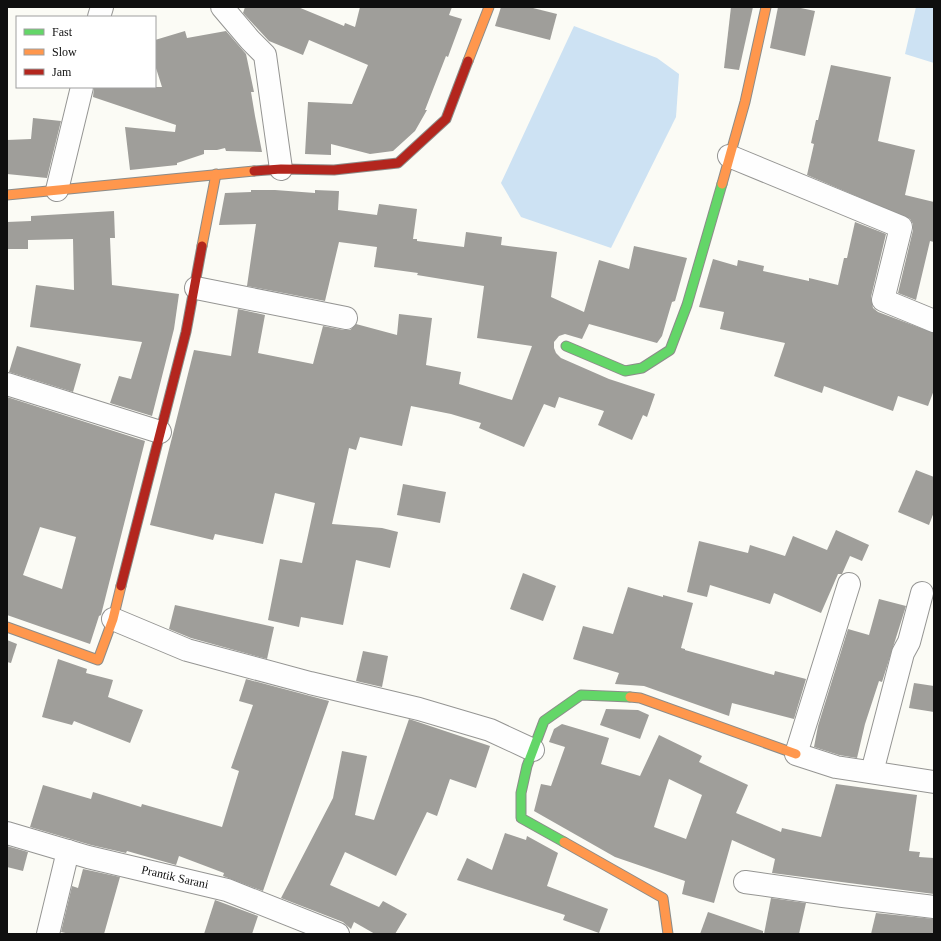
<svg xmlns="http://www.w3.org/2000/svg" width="941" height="941" viewBox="0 0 941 941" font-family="'Times New Roman',serif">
	<rect width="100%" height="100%" fill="#fbfbf5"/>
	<g fill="#cde2f3">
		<path d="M916,7H934V63L905,54Z"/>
		<path d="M574,26L657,58L679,74L676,117L611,248L521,217L501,183Z"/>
	</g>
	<g fill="#9f9e9a" fill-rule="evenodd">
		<path d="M245,7H298L344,26L345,23L355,27L360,7H452L449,15L462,19L448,57L446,56L425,110H427L415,131L393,151L370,154L331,144V155L305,154L308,102L352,104L368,65L309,40L303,55L269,41L243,13Z"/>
		<path d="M501,7H529L557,14L550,40L495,26Z"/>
		<path d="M731,7H753L739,70L724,68Z"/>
		<path d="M778,7H796L815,11L805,56L770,48Z"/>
		<path d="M185,31L187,38L226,31L246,54L254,92H251L255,116L262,152L226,151L225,148L217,150H204V154L177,163V165L130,170L125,127L175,132L176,125L93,97L94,87H162L155,65V40Z"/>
		<path d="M831,65L891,77L878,141L915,150L905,195L934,202V242L930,241L916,300L898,293L913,230V224L910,219L807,175L814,144L811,143L816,120H818Z"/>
		<path d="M33,118L61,121L47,178L7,174V140L31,139Z"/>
		<path d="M251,190H275L315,193V190L339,191L338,210L377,215L379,204L417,209L413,239H417V241L464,247L466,232L502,237L501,245L557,252L551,297L584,312L599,260L629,269L634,246L687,258L675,301L672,302L662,336L657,343L589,324L582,339L565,334L559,336L554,342V348L556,353L561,358L609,379L655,394L647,417L643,415L632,440L598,425L604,411L559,397L555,408L544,404L524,447L479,428L481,423L451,414L411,406L402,446L360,437L356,450L349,448L332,524L382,528L398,532L390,568L356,560L343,625L301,617L299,627L268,620L280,559L302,563L315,503L275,493L263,544L215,534L213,540L150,525L194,350L231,356L238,309L265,315L258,353L313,364L323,326L344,330H350L356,324L397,335L399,314L432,318L426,365L461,372L459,384L512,400L532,346L477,338L484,286L417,275L418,273L374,267L377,247L339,242L325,301L247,286L256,224L219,225L225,193L251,192Z"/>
		<path d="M114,211L115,238H110L112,285L179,294L174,329L152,416L110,403L119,376L131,379L142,342L30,327L36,285L74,290L73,239L28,240V249H7V222L31,221V216Z"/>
		<path d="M855,222L886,234L871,297L873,308L878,312L934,333V390L928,406L898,396L893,411L824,386L822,393L774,376L785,343L720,329L724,312L699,307L713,259L737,266L738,260L764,266L763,271L809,281V278L838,285L844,258H847Z"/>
		<path d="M17,346L81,364L73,392L9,372Z"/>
		<path d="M7,397L145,441L101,615L99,616L90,644L7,615ZM40,527L76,537L62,589L23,575Z"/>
		<path d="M916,470L934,477V512L929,525L898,512Z"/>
		<path d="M403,484L446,492L440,523L397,515Z"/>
		<path d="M836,530L869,545L862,561L850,556L842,574H838L821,613L774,593L770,604L710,585L707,597L687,592L699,541L748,553L750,545L785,556L793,536L827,550Z"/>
		<path d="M523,573L556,586L543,621L510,609Z"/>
		<path d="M628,587L663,597V595L693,603L681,648L685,649V650L774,675L775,671L806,679L794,719L732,703L729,716L644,686L615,684L619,673L573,659L583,626L613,634Z"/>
		<path d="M879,599L906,606L882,682L879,681L865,724L857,758L839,755L814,747L818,726L848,629L869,635Z"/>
		<path d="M175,605L274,627L267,659L191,638L169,629Z"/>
		<path d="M7,640L17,644L11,663L7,662Z"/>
		<path d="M363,651L388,656L382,687L356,681Z"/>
		<path d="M58,659L87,669L86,673L113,680L108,697L143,710L130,743L74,721L72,725L42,717Z"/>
		<path d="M246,679L329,701L263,891L223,876L224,873L179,856L176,865L127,851L126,853L91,845L30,827L43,785L91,799L93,792L141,807L142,804L222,827L239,771L231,768L253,705L239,701Z"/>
		<path d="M914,683L934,686V712L909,708Z"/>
		<path d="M606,709L638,710L649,715L640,739L600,725Z"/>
		<path d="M409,719L490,746L476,788L450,779L437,816L427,812L396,876L345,852L330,885L379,907L383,901L407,914L395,934H375L354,922L351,929L343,922L281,898L333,798L342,751L367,756L355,815L374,820Z"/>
		<path d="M562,724L609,738L601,764L640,776L659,735L702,756L699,762L748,785L736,813L781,832L782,828L821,837L836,784L917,795L909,851L920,852L919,857L934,858V894L772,873L775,859L732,840L714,903L682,894L685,881L615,857L534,811L541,784L551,786L565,747L549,742L554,729ZM669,779L702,795L686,839L654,827Z"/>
		<path d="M505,833L526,840L527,836L558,853L547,886L608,909L599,933L563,920L565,915L457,880L467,858L492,870Z"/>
		<path d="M7,846L28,852L23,871L7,867Z"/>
		<path d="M83,869L120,877L104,934H70L61,932L72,886L78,888Z"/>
		<path d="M771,898L806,903L799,934H764Z"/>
		<path d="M215,900L258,916L252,934H204Z"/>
		<path d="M708,912L763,931V934H700Z"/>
		<path d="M876,913L934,919V934H871Z"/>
	</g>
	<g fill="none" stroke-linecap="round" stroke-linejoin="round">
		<g stroke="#959593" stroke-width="24">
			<g id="street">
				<path d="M222,7L250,40L265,55L281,169"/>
				<path d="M99,17L102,7"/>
				<path d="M729,156L901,227L883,300L934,321"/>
				<path d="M57,190L82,87"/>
				<path d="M196,288L346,318"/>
				<path d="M7,384L160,432"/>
				<path d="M849,584L796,754L836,767L934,782"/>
				<path d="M113,619L187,650L310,683L419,709L490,730L533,750"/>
				<path d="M872,772L903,653L909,642L922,593"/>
				<path d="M7,833L88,857L227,890L338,934"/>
				<path d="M745,882L843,896L934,907"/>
				<path d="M48,934L68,851"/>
			</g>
		</g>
		<g stroke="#8c8c89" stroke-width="11">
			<g id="fast">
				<path d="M566,346L625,371L642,368L670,350L687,305L722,184"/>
				<path d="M564,842L521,818V793L527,766L544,721L581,695L630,697"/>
			</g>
		</g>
		<g stroke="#8c8c89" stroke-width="11">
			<g id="slow">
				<path d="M468,61L489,7"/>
				<path d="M722,184L745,102L766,7"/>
				<path d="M7,195L254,171"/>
				<path d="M202,246L216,174"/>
				<path d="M7,627L98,660L113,619L121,586"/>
				<path d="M630,697L640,698L796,754"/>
				<path d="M564,842L663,898L668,934"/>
			</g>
		</g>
		<g stroke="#8c8c89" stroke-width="11">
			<g id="jam">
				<path d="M254,171L281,169L334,170L398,163L446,119L468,61"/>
				<path d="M121,586L186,332L202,246"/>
			</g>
		</g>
		<use href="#street" stroke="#fefefe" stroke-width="22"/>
		<use href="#fast" stroke="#63d668" stroke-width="9"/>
		<use href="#slow" stroke="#ff974d" stroke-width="9"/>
		<use href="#jam" stroke="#b3261e" stroke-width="9"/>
	</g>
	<g text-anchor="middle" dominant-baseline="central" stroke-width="4" stroke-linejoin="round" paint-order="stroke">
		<g font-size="12" fill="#0f0f0f" stroke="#fff">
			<text transform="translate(175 877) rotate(13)">Prantik Sarani</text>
		</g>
	</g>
	<rect width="941" height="941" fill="none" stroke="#0f0f0f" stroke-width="16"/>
	<rect x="16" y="16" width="140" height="72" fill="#ffffff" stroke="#9f9f9f"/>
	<rect x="24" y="29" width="20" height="6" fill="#63d668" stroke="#9f9f9f"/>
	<text x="52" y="36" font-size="12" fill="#0f0f0f">Fast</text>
	<rect x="24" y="49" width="20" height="6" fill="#ff974d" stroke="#9f9f9f"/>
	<text x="52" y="56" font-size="12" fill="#0f0f0f">Slow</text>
	<rect x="24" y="69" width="20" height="6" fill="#b3261e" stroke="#9f9f9f"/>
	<text x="52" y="76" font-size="12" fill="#0f0f0f">Jam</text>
</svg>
